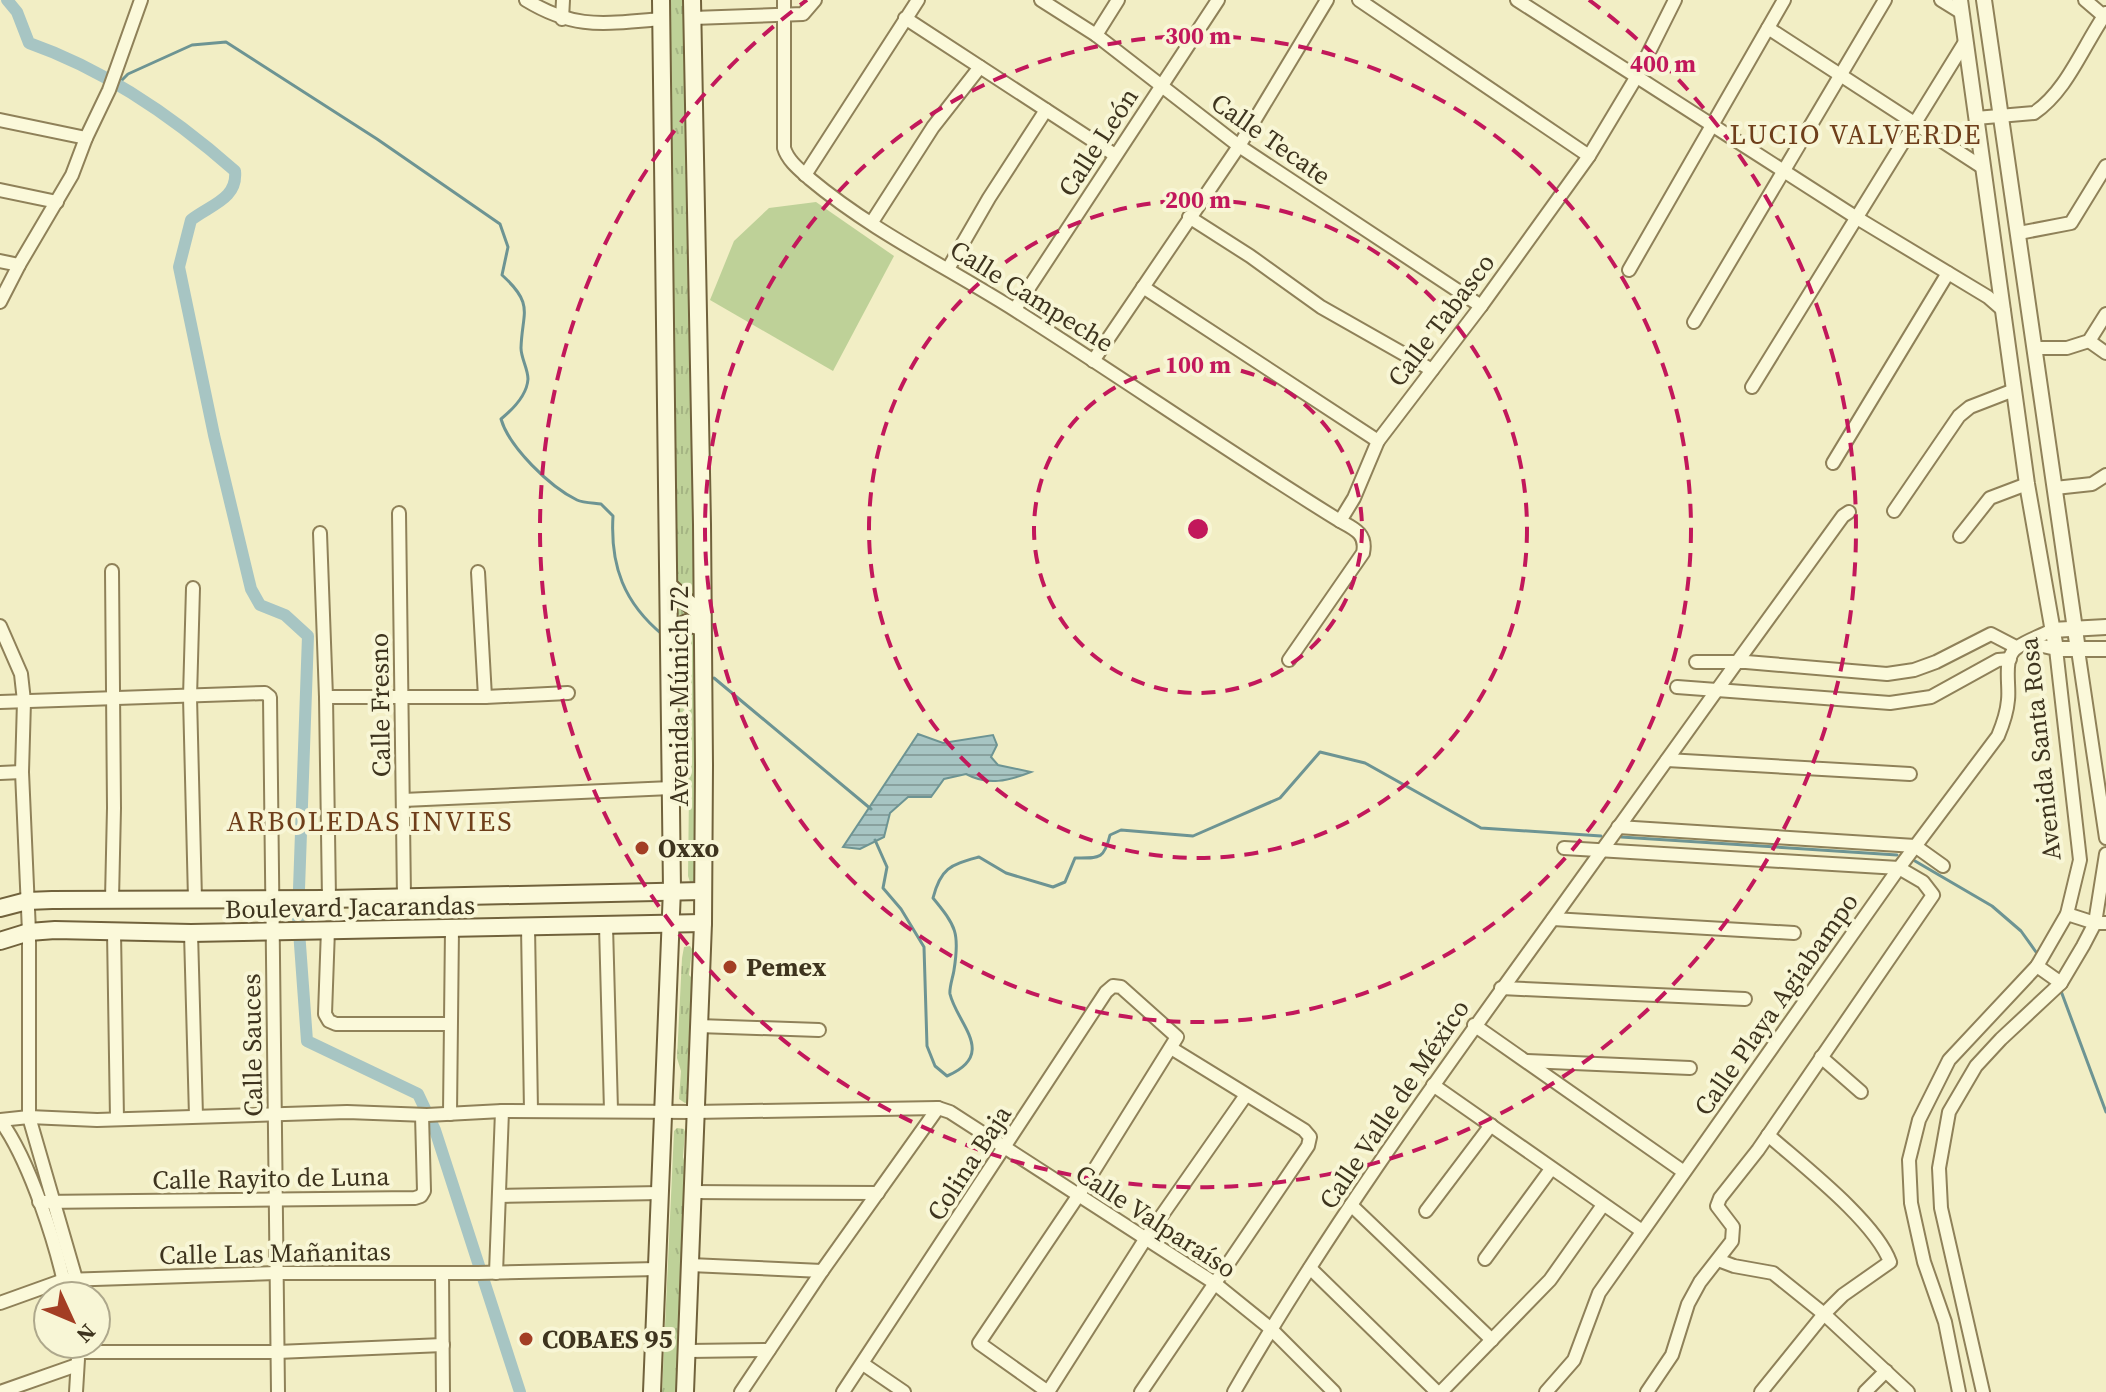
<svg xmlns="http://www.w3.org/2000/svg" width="2106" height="1392" viewBox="0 0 2106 1392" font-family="'Source Serif 4',serif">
	<defs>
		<pattern id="grass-tufts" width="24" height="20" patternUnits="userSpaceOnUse" patternTransform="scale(2)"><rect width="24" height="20" fill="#bed198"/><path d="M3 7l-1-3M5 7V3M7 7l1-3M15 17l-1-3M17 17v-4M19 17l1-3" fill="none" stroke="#a4b483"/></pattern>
		<pattern id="water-rules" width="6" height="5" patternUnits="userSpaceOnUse" patternTransform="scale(2)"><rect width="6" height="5" fill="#a7c5c3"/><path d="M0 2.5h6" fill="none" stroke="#89a19e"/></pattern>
	</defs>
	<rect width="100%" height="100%" fill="#f2eec5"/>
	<g fill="url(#grass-tufts)">
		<path d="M667,0H687L699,880L690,882L688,876L689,792L678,770Z"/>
		<path d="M690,946L692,949L689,975L694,980L690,1102L685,1103L679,1099L681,1071L677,1058L682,958L684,947Z"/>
		<path d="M677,1128L684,1129L685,1132L683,1157L688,1174L681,1392H662L674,1131Z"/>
	</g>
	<path fill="#bed198" d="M816,202L894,256L833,371L710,300L734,241L769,208Z"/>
	<path fill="url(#water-rules)" stroke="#6d9493" stroke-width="2" d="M918,734L943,743L993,735L997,745L991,757L998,765L1031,772C1008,781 988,786 966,774L944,779L931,797H908L890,813L884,837L860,849L843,847Z"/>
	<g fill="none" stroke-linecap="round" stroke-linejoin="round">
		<g stroke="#6d9493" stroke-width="3">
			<path d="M117,85L128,74L192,45L226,42L377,139L500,224L508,247L502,275C535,305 522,312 521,348C521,358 528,369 528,379C527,395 512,410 501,419C509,447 550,487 577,500C583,503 594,503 601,504L613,516C610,566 624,603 663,635"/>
			<path d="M714,678L871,809"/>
			<path d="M1621,837L1897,855"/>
			<path d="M875,840L887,867L883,888L901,909L924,947L927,1046L935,1066L947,1076C998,1054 957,1024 950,994C949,988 953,977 954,970C960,933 956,926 933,898C941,867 951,865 979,857L1006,873L1053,887L1065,882L1075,858C1099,858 1104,860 1110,835L1121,830L1193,836L1280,798L1320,752L1365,763L1481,828L1601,836"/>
			<path d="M1915,861L1992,906L2021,931L2036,952"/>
			<path d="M2061,991L2106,1112"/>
		</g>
		<path stroke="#a7c5c3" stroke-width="12" d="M7,0L17,12L29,43C106,70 175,118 235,171C238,199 210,205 191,220L179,267L214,435L251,589L260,605L285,615L308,636L298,917L307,1041L418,1094L435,1130L520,1392"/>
		<g stroke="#8f8159" stroke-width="16">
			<g id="minor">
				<path d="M526,0C577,31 606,23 662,19"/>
				<path d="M784,0V148C788,161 800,170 810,179C872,231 947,267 1015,310C1124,379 1230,453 1340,521"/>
				<path d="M1041,0L1096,35L1239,146L1481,306"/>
				<path d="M1359,0L1589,156"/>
				<path d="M1517,0L1857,218L1988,297L2004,311"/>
				<path d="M1941,0L1962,13"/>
				<path d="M2085,0L2106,18"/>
				<path d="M693,18L803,14L815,0"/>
				<path d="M905,18L1115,155"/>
				<path d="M562,19L563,0"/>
				<path d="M1768,28L1982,167"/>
				<path d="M1096,35L1118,0"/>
				<path d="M1976,118L2034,113C2067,91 2083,46 2106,13"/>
				<path d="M0,120L86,138"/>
				<path d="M805,175L918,0"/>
				<path d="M0,190L57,202"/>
				<path d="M1189,217L1250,256L1321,307L1432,370"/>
				<path d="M872,222L933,127L980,67"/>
				<path d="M2019,233L2071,223L2106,166"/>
				<path d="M0,261L19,265"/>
				<path d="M948,269L989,198L1046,110"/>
				<path d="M1629,270L1784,0"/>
				<path d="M1143,287L1378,441"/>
				<path d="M0,302L19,265L72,175L86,138L109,90L141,0"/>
				<path d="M1015,309L1218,0"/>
				<path d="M1694,322L1885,0"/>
				<path d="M2089,341L2106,353"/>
				<path d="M2035,348H2067L2089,341L2106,314"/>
				<path d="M1093,361L1239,146L1327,0"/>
				<path d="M1752,387L1965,42"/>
				<path d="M1833,463L1948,273"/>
				<path d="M2055,488L2092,484L2106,475"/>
				<path d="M1894,511L1959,416L1970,407L2014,390"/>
				<path d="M399,513L404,897"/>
				<path d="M320,533L326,697L329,899"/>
				<path d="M1960,536L1990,498L2027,484"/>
				<path d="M112,571L114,808L112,899"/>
				<path d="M478,572L485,697"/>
				<path d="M193,588L190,697L195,899"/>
				<path d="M0,626L21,674L24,701L22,772L29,932V1117L76,1279"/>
				<path d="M2078,650L2106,838"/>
				<path d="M1289,660L1363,553C1367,534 1355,529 1340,521L1354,498L1378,441L1481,306L1589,156L1637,76L1675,0"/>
				<path d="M1696,662H1746L1887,674L1914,670L1936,662L1991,634L2016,647"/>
				<path d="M1677,687L1890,703L1931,697L1998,660L2010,659"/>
				<path d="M326,697H485L568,693"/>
				<path d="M0,702L265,693L270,697L278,1392"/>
				<path d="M1667,760L1910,774"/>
				<path d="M0,773L22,772"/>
				<path d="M403,800L671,788"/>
				<path d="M1618,827L1915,846L1943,866"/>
				<path d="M1564,848L1899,868L1923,882L1933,895L1758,1150L1720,1198L1717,1206L1733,1227L1732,1241L1700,1282L1688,1304L1672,1355L1647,1392"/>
				<path d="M2067,914L2095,923H2106"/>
				<path d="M1553,919L1794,933"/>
				<path d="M606,926L611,1110"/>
				<path d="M528,927L531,1111"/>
				<path d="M328,929L325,1014L329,1021L336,1024H450"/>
				<path d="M114,932L117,1119"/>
				<path d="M191,933L196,1116"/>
				<path d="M2037,966L2061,983"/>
				<path d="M1501,988L1745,999"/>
				<path d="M1474,1025L1684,1172"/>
				<path d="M698,1026L819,1030"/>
				<path d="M1821,1057L1861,1092"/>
				<path d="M1527,1061L1690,1068"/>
				<path d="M1433,1085L1642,1231"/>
				<path d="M450,1114L452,928"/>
				<path d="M0,1120L29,1117L97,1120L347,1112L427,1115L502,1111L694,1112L938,1108L950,1112L1213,1282L1270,1328L1334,1392"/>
				<path d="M0,1120C30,1161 57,1246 67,1296"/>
				<path d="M692,1192L878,1193"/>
				<path d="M499,1196L660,1193"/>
				<path d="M39,1202L415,1198L421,1196L424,1191L422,1115"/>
				<path d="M1351,1205L1492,1340"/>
				<path d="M1426,1211L1491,1125"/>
				<path d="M1485,1259L1551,1169"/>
				<path d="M1718,1260L1734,1266L1773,1273L1824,1314L1908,1392"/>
				<path d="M690,1265L822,1271"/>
				<path d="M1310,1268L1437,1392"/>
				<path d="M442,1273L443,1392"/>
				<path d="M496,1273L502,1111"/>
				<path d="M0,1303L64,1280L276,1273H478L657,1269"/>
				<path d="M688,1351L769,1350"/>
				<path d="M79,1352H277L443,1345"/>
				<path d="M863,1364L904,1392"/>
				<path d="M0,1392L77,1365"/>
				<path d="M76,1392L78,1359"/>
				<path d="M741,1392L822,1271L938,1108"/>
				<path d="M843,1392L1106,992L1113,986L1121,987L1177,1037L1078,1196L979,1343L1048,1392"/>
				<path d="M1048,1392L1146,1238L1246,1095"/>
				<path d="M1141,1392L1308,1146L1310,1137L1304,1130L1171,1048"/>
				<path d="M1234,1392C1329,1227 1441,1074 1552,920C1649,785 1745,650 1843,516L1849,512"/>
				<path d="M1441,1392L1550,1280L1603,1205"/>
				<path d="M1546,1392L1574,1360L1599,1293L1899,868L1998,736C2003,724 2007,713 2008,700C2010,684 2002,656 2018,647C2028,640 2041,636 2052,630"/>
				<path d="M1761,1392L1824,1314L1843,1295L1890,1262C1875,1221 1802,1165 1768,1135"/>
				<path d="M1865,1392L1886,1371"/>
				<path d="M1959,1392L1945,1322L1924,1262L1911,1203L1909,1160L1919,1120L1949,1060L2037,966L2067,914L2080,860L2056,649L2029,643"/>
				<path d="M1983,1392L1941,1208L1939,1168L1949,1112L1976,1066L2001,1039L2061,983L2083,946L2095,923L2106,854"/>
			</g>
		</g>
		<g stroke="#8f8159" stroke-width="18">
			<g id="tertiary">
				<path d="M1960,0L2027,484L2056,649H2106"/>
				<path d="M1984,0L2078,650"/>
				<path d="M2052,630L2106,627"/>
			</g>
		</g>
		<g stroke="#71623c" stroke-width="20">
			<g id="secondary">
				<path d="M670,587L702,615"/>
				<path d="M669,632L687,623L702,627"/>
				<path d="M0,908L27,901L52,900L329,899L702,891"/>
				<path d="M0,941L29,932L55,930L191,933L703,923"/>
				<path d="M652,1392L672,889L661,0"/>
				<path d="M685,1392L703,923L704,765L702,524L692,0"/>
			</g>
		</g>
		<use href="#minor" stroke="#fbf9da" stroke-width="12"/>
		<use href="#tertiary" stroke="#fbf9da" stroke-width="14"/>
		<use href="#secondary" stroke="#fbf9da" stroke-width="16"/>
	</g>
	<g fill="none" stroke="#c2185b" stroke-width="4" stroke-dasharray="14 10">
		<circle cx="1198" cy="529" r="164"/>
		<circle cx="1198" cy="529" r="329"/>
		<circle cx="1198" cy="529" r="493"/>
		<path d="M1589 0A658 658 0 1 1 807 0"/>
	</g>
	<g fill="#a33e24" stroke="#f8f6d6" stroke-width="3">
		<circle cx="642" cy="848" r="8"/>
		<circle cx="730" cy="967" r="8"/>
		<circle cx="526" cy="1339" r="8"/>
	</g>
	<g text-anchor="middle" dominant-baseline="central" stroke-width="8" stroke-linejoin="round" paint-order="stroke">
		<g font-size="26" fill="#3e341e" stroke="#f8f6d6">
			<text transform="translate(1271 139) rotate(35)">Calle Tecate</text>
			<text transform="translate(1098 142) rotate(-57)">Calle León</text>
			<text transform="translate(1032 296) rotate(32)">Calle Campeche</text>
			<text transform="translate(1441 320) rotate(-53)">Calle Tabasco</text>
			<text transform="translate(679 696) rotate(-90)">Avenida Múnich 72</text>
			<text transform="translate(380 705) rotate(-91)">Calle Fresno</text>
			<text transform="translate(2040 749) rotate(-96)">Avenida Santa Rosa</text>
			<text transform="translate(350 907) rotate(-1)">Boulevard Jacarandas</text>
			<text transform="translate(1776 1004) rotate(-55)">Calle Playa Agiabampo</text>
			<text transform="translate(252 1045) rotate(-91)">Calle Sauces</text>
			<text transform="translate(1394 1104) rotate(-56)">Calle Valle de México</text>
			<text transform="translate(969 1163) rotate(-57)">Colina Baja</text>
			<text transform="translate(271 1178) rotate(-1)">Calle Rayito de Luna</text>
			<text transform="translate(1156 1221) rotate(33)">Calle Valparaíso</text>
			<text transform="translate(275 1253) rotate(-1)">Calle Las Mañanitas</text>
		</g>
		<g font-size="26" font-weight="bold" fill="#3e341e" stroke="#f8f6d6" text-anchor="start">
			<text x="658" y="848">Oxxo</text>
			<text x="746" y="967">Pemex</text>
			<text x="542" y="1339">COBAES 95</text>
		</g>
		<g font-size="28" letter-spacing="2" fill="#6e3e1a" stroke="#f8f6d6">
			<text x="1856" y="134">LUCIO VALVERDE</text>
			<text x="370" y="821">ARBOLEDAS INVIES</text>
		</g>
	</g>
	<circle cx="1198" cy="529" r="12" fill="#c2185b" stroke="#f8f6d6" stroke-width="4"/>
	<g font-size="24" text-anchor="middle" font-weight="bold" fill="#c2185b" stroke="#f8f6d6" stroke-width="8" stroke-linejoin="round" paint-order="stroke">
		<text x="1198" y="44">300 m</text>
		<text x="1663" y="72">400 m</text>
		<text x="1198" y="208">200 m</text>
		<text x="1198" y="373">100 m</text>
	</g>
	<g transform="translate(72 1320) rotate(134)"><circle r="38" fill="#f8f6d6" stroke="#aea88c" stroke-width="2"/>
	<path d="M0-6L14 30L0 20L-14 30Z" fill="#a33e24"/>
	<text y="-12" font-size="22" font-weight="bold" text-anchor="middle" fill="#3e341e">N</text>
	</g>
</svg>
